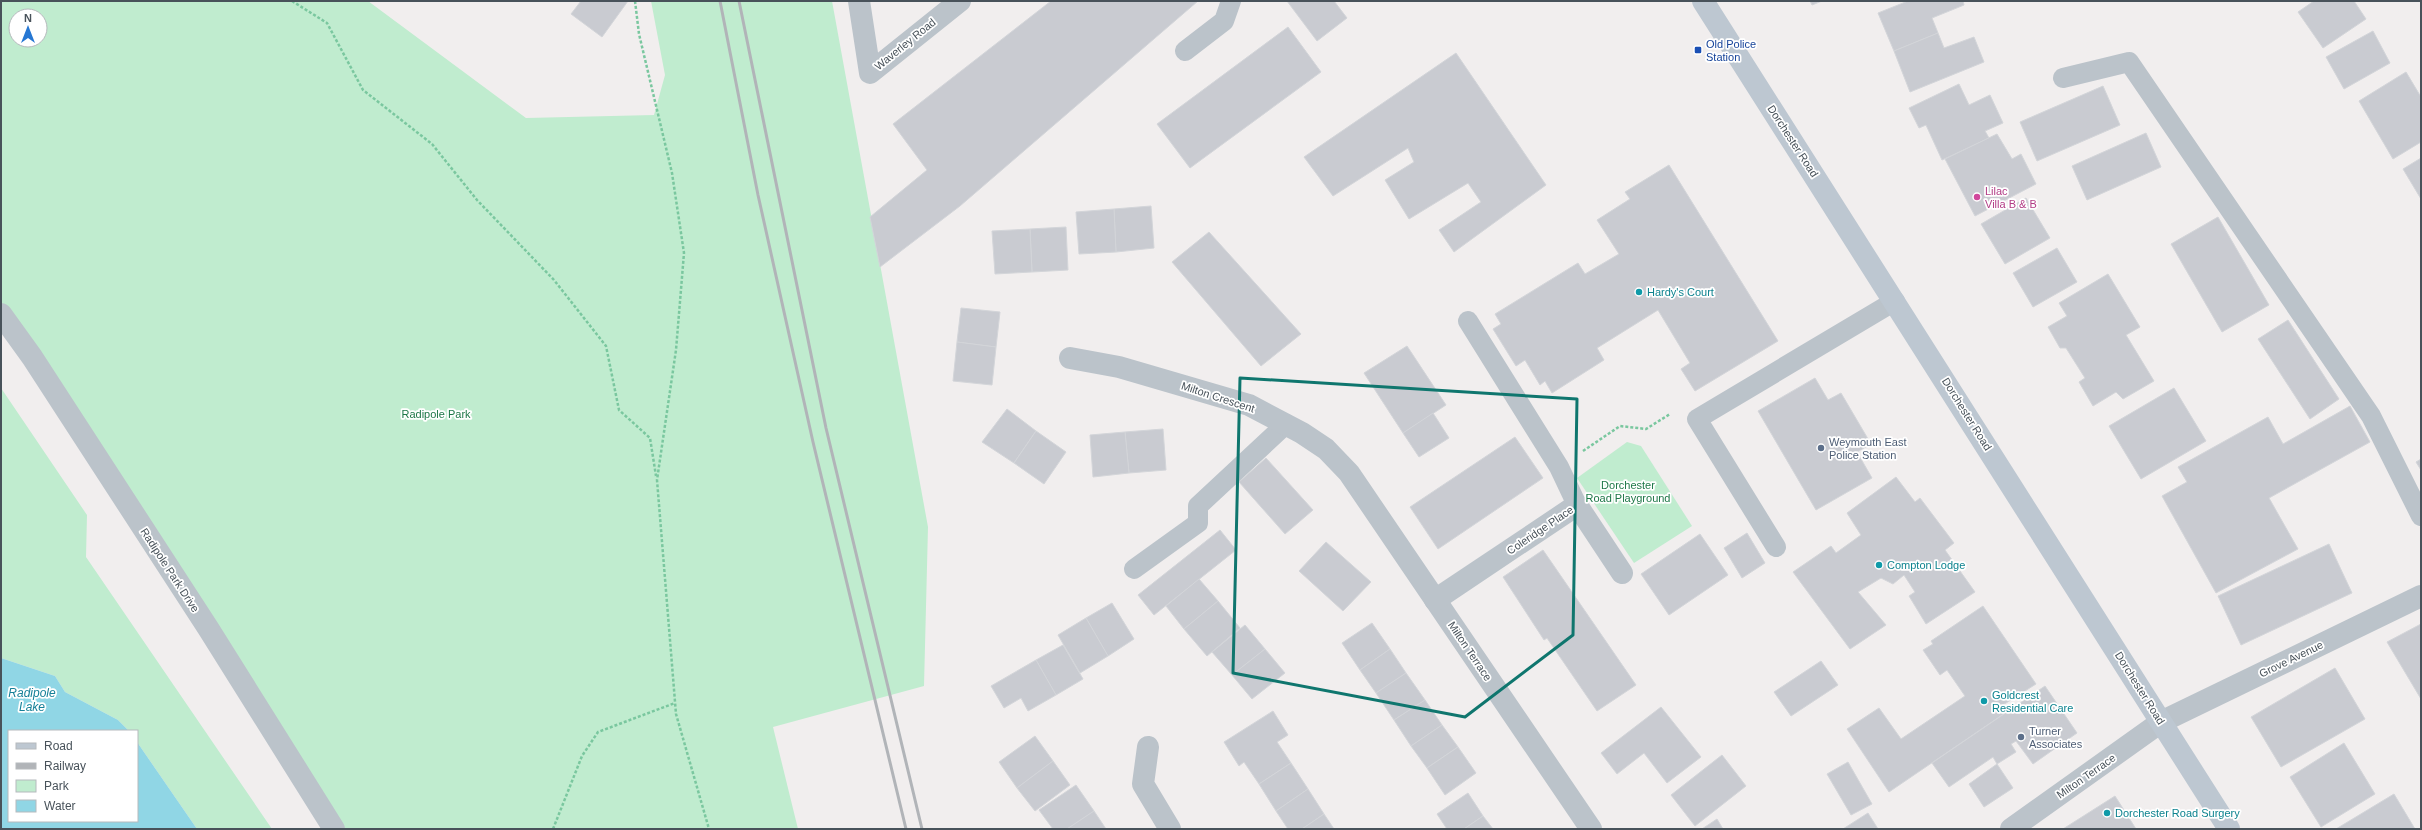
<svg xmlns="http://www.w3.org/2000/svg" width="2422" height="830" viewBox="0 0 2422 830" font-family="Helvetica,sans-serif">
	<rect width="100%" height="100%" fill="#f1eeee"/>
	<g fill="#c0eccf" fill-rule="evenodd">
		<path d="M1,1H368L526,118L654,115L665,75L651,1H832L928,527L924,686L773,727L798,829H334L1,314ZM16,16H40V40H16Z"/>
		<path d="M1,388L87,515L86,557L272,829H197L137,742V731H129L118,720L65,692L55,676L1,658Z"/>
		<path d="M1627,442L1641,446L1692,526L1634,563L1577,478Z"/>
	</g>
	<path fill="#90d6e5" d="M1,658L55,676L65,692L118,720L129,731H9V821H137V742L197,829L1,828Z"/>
	<g fill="#c9cbd1" stroke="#d3d5d9">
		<path d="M581,1H628L602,37L571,14Z"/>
		<path d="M1051,1H1198L960,206L880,267L870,217L927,170L893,124Z"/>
		<path d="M1287,1H1334L1347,18L1317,41Z"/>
		<path d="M1810,1H1822L1812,5Z"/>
		<path d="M1908,1H1963L1964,5L1932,18L1938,33L1894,51L1878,13Z"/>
		<path d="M2314,1H2354L2366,19L2323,48L2298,12Z"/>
		<path d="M1288,27L1321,72L1190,168L1157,124Z"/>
		<path d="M2373,31L2390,63L2344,89L2326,57Z"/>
		<path d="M1938,33L1944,48L1974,37L1984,62L1910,92L1894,51Z"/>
		<path d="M1456,53L1546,185L1454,252L1439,230L1481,202L1468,183L1409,219L1385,180L1414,162L1408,148L1333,196L1304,157Z"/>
		<path d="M2406,72L2421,97V142L2393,159L2359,101Z"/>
		<path d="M1959,84L1969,105L1990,95L2003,123L1985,131L1989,138L1942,160L1926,125L1919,128L1909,108Z"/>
		<path d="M2103,86L2120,125L2037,161L2020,122Z"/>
		<path d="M2146,133L2161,167L2087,200L2072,166Z"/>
		<path d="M1997,134L2012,159L2021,154L2036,184L1975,216L1945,159Z"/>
		<path d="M2421,158V199L2403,169Z"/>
		<path d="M1669,165L1778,341L1695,391L1681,369L1690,363L1658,310L1597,348L1604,360L1552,393L1545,381L1540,385L1525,360L1516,366L1493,329L1501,324L1495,314L1578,263L1585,274L1619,254L1597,220L1630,199L1625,192Z"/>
		<path d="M2026,198L2050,238L2005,264L1981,224Z"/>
		<path d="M1151,206L1154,248L1116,252L1114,209Z"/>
		<path d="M1114,209L1116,252L1079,254L1076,212Z"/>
		<path d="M2218,217L2269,305L2222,332L2171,244Z"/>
		<path d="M1066,227L1068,270L1032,272L1030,229Z"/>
		<path d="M1030,229L1032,272L995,274L992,231Z"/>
		<path d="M1209,232L1301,334L1261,366L1172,262Z"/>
		<path d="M2057,248L2077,282L2033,307L2013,273Z"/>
		<path d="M2108,274L2140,327L2126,335L2154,381L2123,399L2116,392L2093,406L2079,382L2085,378L2066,348H2060L2048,327L2067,316L2059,303Z"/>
		<path d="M961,308L1000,312L996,347L957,342Z"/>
		<path d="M2288,320L2339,399L2310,419L2258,339Z"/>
		<path d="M957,342L996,347L992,385L953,381Z"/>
		<path d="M1407,346L1446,405L1403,433L1364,373Z"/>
		<path d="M1815,378L1828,400L1841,393L1871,444L1857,452L1872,478L1816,510L1758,411Z"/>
		<path d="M2174,388L2206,441L2141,479L2109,426Z"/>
		<path d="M2350,406L2370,442L2269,498L2298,549L2216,593L2162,496L2187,482L2178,467L2268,417L2283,444Z"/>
		<path d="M1007,409L1036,431L1014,463L982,442Z"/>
		<path d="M1433,413L1449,438L1419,457L1403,433Z"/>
		<path d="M1163,429L1166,470L1129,473L1125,432Z"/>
		<path d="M1036,431L1066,452L1044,484L1014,463Z"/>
		<path d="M1125,432L1129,473L1093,477L1090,435Z"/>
		<path d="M1515,437L1543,478L1438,549L1410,507Z"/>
		<path d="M1266,458L1313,510L1285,534L1239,482Z"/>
		<path d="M2421,459V470L2416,462Z"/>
		<path d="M1896,477L1915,502L1920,498L1954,543L1945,550L1975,592L1926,624L1909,596L1915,592L1904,575L1893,584L1881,578L1858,592L1886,625L1850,649L1793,572L1831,546L1836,553L1861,535L1847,513Z"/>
		<path d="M1220,530L1236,550L1154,615L1138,595Z"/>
		<path d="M1747,533L1765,563L1742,578L1724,548Z"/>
		<path d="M1700,534L1728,575L1669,615L1641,574Z"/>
		<path d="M1326,542L1371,582L1343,611L1299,571Z"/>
		<path d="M2329,544L2352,593L2241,645L2218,596Z"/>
		<path d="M1543,550L1636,685L1597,711L1547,638L1544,640L1503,577Z"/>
		<path d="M1199,579L1218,601L1184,629L1166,606Z"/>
		<path d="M1218,601L1240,628L1207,656L1184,629Z"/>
		<path d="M1112,603L1134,639L1108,656L1086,618Z"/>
		<path d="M1983,606L2036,684L2003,705L2008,711L1889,792L1847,729L1879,708L1901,739L1965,696L1947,670L1940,675L1923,650L1933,644L1931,641Z"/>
		<path d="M1086,618L1108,656L1080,673L1058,635Z"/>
		<path d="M1372,623L1390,649L1360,670L1342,643Z"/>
		<path d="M2421,624V699L2387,642Z"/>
		<path d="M1245,625L1265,649L1232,675L1212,652Z"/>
		<path d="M1063,645L1083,679L1056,695L1036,660Z"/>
		<path d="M1265,649L1285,673L1252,699L1232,675Z"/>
		<path d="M1390,649L1406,673L1376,693L1360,670Z"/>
		<path d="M1036,660L1056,695L1028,711L1021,698L1004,708L991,686Z"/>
		<path d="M1821,661L1838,685L1791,716L1774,692Z"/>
		<path d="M2335,668L2365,719L2281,767L2251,717Z"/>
		<path d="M1406,673L1425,700L1394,720L1376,693Z"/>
		<path d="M2045,686L2077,733L2033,764L2016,741L2011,744L2016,752L1997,764L1993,757L1949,787L1932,763Z"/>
		<path d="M1425,700L1442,725L1411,746L1394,720Z"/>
		<path d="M1661,707L1701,757L1667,783L1644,753L1617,774L1601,753Z"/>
		<path d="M1273,711L1288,735L1277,742L1291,763L1259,784L1244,762L1239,766L1224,742Z"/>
		<path d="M1442,725L1458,747L1427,768L1411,746Z"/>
		<path d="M1035,736L1053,761L1017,788L999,762Z"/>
		<path d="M2344,743L2375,794L2321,827L2290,777Z"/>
		<path d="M1458,747L1476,773L1445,795L1427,768Z"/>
		<path d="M1722,755L1746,786L1695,826L1671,795Z"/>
		<path d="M1053,761L1070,785L1035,811L1017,788Z"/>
		<path d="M1848,762L1872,804L1851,815L1827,774Z"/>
		<path d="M1291,763L1308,789L1276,811L1259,784Z"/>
		<path d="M1997,764L2013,788L1984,807L1969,784Z"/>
		<path d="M1076,785L1094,811L1067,829H1053L1039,810Z"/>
		<path d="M1308,789L1324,814L1302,829H1288L1276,811Z"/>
		<path d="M1468,793L1483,816L1464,829H1447L1437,814Z"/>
		<path d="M2394,794L2415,829H2336Z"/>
		<path d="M2115,796L2136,829H2063Z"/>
		<path d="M1094,811L1106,829H1067Z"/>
		<path d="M1868,813L1878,829H1843Z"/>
		<path d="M1324,814L1334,829H1302Z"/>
		<path d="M1483,816L1493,829H1464Z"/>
		<path d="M1717,819L1723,829H1702Z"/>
	</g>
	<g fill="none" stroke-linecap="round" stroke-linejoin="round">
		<g stroke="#7ac79f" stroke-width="2.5" stroke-dasharray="3 2" stroke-linecap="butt">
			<path d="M292,1L327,23L363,90L432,144L477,200L554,280L606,346L619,410L650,438L656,476"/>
			<path d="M635,1L639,34L672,173L684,253L676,350L657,480L676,714L709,829"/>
			<path d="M1583,451L1620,426L1646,429L1670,414"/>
			<path d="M553,829L582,756L598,732L675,703"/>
		</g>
		<g stroke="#bbc3ca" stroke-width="20">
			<path d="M1185,51L1224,21L1231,1"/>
			<path d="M2063,78L2129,62L2371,416L2421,516"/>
			<path d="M1468,321L1559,467L1577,505"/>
			<path d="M1776,547L1697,419L1895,301"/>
			<path d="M1134,569L1198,523V506L1286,424"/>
		</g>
		<g stroke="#bbc3ca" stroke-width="22">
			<path d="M859,1L870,73L960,1"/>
			<path d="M1070,358L1119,367L1249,405L1302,433L1326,449L1349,473L1591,829"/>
			<path d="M1435,600L1577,505L1622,573"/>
			<path d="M1148,747L1143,784L1170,829"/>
			<path d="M2011,829L2161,722L2421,596"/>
		</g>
		<path stroke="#bbc3ca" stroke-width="22" d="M1,314L32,357L208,628L334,829"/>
		<path stroke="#bdc7d1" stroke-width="22" d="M1703,1L2229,829"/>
		<g stroke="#b1b4b8" stroke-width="3">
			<path d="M720,1L758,195L813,442L906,829"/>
			<path d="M739,1L826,428L922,829"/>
		</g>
	</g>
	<path fill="none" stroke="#0f766e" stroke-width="3" stroke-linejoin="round" d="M1240,378L1577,399L1573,635L1465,717L1233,673Z"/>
	<rect fill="#1a4fb4" stroke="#fff" stroke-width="1.5" x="1694" y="46" width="8" height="8" rx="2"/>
	<circle fill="#d1479c" stroke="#fff" stroke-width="1.5" cx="1977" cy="197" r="4"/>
	<g fill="#0f9aa8" stroke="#fff" stroke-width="1.5">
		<circle cx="1639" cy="292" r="4"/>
		<circle cx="1879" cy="565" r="4"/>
		<circle cx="1984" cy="701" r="4"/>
		<circle cx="2107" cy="813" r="4"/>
	</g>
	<g fill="#5c6f8a" stroke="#fff" stroke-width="1.5">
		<circle cx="1821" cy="448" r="4"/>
		<circle cx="2021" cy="737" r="4"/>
	</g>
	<g text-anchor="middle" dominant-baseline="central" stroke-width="3.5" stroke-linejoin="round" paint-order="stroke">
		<g font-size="11" fill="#48525a" stroke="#fff">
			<text transform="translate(905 44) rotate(-39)">Waverley Road</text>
			<text transform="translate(1793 141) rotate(57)">Dorchester Road</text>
			<text transform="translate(1218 397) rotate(18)">Milton Crescent</text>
			<text transform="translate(1967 414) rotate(58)">Dorchester Road</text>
			<text transform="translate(1540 530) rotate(-34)">Coleridge Place</text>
			<text transform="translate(170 570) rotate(57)">Radipole Park Drive</text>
			<text transform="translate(1470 651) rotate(56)">Milton Terrace</text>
			<text transform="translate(2291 659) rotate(-26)">Grove Avenue</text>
			<text transform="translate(2140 688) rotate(58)">Dorchester Road</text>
			<text transform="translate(2086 776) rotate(-35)">Milton Terrace</text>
		</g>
		<g font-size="11" fill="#164399" stroke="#fff" text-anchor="start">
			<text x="1706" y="44">Old Police<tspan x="1706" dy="13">Station</tspan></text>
		</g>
		<g font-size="11" fill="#b23c85" stroke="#fff" text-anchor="start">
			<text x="1985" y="191">Lilac<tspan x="1985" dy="13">Villa B &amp; B</tspan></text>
		</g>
		<g font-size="11" fill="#0d838f" stroke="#fff" text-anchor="start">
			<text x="1647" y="292">Hardy's Court</text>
			<text x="1887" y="565">Compton Lodge</text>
			<text x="1992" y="695">Goldcrest<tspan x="1992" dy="13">Residential Care</tspan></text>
			<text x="2115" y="813">Dorchester Road Surgery</text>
		</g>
		<g font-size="11" fill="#1d7747" stroke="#fff">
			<text x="436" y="414">Radipole Park</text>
			<text x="1628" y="485">Dorchester<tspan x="1628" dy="13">Road Playground</tspan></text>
		</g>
		<g font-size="11" fill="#4e5e75" stroke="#fff" text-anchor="start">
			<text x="1829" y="442">Weymouth East<tspan x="1829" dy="13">Police Station</tspan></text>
			<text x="2029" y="731">Turner<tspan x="2029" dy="13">Associates</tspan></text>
		</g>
		<g font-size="12" font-style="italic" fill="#168098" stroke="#fff">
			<text x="32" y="693">Radipole<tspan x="32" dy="14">Lake</tspan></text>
		</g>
	</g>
	<rect width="2422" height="830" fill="none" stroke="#48525a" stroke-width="4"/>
	<rect x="8" y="730" width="130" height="92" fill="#ffffff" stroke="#b6babd"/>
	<rect x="16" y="743" width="20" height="6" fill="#bdc7d1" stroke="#b6babd"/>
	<text x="44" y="750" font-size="12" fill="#48525a">Road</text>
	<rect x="16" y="763" width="20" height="6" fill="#b1b4b8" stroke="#b6babd"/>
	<text x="44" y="770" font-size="12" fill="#48525a">Railway</text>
	<rect x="16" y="780" width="20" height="12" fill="#c0eccf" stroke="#b6babd"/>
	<text x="44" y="790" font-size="12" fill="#48525a">Park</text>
	<rect x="16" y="800" width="20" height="12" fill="#90d6e5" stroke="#b6babd"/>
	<text x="44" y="810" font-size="12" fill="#48525a">Water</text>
	<g transform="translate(28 28)"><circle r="19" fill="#ffffff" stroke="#b6babd"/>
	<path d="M0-3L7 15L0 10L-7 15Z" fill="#2677d3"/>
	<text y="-6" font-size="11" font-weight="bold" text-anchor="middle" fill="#48525a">N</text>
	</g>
</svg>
